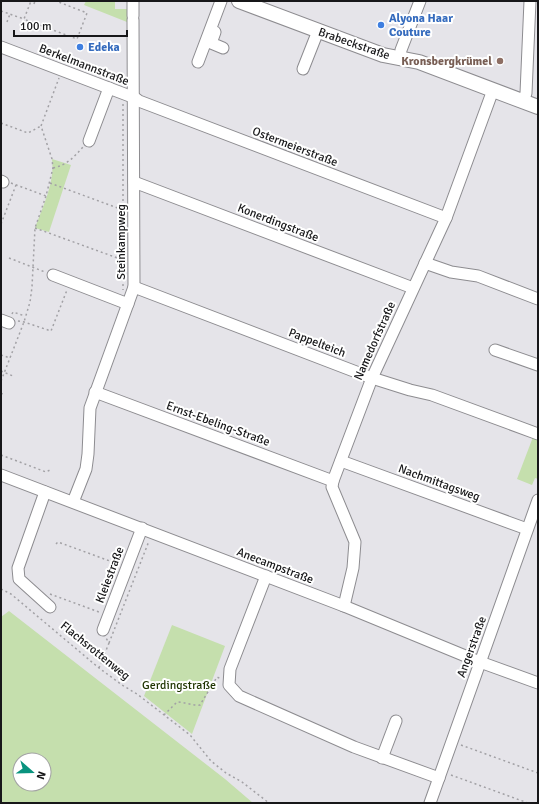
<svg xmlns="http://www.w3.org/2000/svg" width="539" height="804" viewBox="0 0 539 804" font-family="Signika,sans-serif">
	<rect width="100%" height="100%" fill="#e5e4e9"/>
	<g fill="#c5dfad" fill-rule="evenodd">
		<path d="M86,1H115V9H127V22L84,5Z"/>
		<path d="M52,159L71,165L49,232L35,228C43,206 55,182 52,159Z"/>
		<path d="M533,437L538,439V479L535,478L532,485L517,479Z"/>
		<path d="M9,611L225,779L253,803H1V617ZM20,760H44V784H20Z"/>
		<path d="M172,625L225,646L192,734L144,696Z"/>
	</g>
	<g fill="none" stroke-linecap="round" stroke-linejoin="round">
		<g stroke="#8d8c90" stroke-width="13">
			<g id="minor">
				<path d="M133,1V16"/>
				<path d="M215,32L211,43L223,48"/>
				<path d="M1,47L135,98L139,101L446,218"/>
				<path d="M400,59L401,50L420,1"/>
				<path d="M198,62L221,1"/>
				<path d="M303,69L318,31"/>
				<path d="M523,102L526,93L530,1"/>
				<path d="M89,141L109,88"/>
				<path d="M1,181L3,182"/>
				<path d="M134,182L413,288"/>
				<path d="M425,263L451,272L478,276L538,299"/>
				<path d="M53,275L128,304"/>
				<path d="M134,287L372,378L410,390L432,395L538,434"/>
				<path d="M1,320L9,323"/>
				<path d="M495,350L538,365"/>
				<path d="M95,392L333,481"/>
				<path d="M341,461L527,529"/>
				<path d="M1,475L344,606L480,662L538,683"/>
				<path d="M45,492L18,568L19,579L50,607"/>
				<path d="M73,502L86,469L88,454L90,408L134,287L133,20"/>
				<path d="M266,576L230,669L229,685L239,696L354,747L439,778"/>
				<path d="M344,606L353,568L355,542L332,487L333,481L372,378L446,218L493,90"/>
				<path d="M103,630L142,528"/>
				<path d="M382,758L396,721"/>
				<path d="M430,803L538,500"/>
			</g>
		</g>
		<g stroke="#8d8c90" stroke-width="16">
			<path id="major" d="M239,1L383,55L419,62L538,107"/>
		</g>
		<g stroke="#a2a1a5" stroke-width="1.5" stroke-dasharray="2 3" stroke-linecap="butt">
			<path d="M34,4L35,1"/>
			<path d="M1,11L24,19L31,1"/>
			<path d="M26,20L77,39L87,13L56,1"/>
			<path d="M7,22L10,14"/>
			<path d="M22,28L24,19"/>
			<path d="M65,61L67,53"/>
			<path d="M123,104V290"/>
			<path d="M1,123L28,133L41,126"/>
			<path d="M53,168C67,165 74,157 83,147"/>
			<path d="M11,183L46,196"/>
			<path d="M50,183L123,210"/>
			<path d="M1,224L16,185"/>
			<path d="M35,228L123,260"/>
			<path d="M9,258L45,272"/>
			<path d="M12,314L13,312L25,316"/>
			<path d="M18,321L24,322L51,331L67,290"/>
			<path d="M1,355L10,358"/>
			<path d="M1,371L13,376"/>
			<path d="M1,381L24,322L30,302L32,287L35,228L46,196L53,168L52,159L41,126L59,78"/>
			<path d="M1,393L5,396"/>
			<path d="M1,455L46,472L52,469"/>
			<path d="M56,544L58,542L118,564"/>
			<path d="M1,589L11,594L99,668L122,685L137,694L190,735L211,761L226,773L242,782L269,803"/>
			<path d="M50,594L99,612"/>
			<path d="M109,643L149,541"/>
			<path d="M99,668L109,643L106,638"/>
			<path d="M164,715L177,702C185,702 193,706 200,705L217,677L221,679"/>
			<path d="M461,745L538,773"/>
			<path d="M451,775L528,803"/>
		</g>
		<use href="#minor" stroke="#fff" stroke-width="11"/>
		<use href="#major" stroke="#fff" stroke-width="14"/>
	</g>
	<g fill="#3f7fe0" stroke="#fff" stroke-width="1.5">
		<circle cx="381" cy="25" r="4"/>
		<circle cx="80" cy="47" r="4"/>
	</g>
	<circle fill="#8d6e63" stroke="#fff" stroke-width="1.5" cx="500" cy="61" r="4"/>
	<g text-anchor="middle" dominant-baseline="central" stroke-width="4" stroke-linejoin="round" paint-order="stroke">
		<g font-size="12" font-weight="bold" fill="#366cbe" stroke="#fff" text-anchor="start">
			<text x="389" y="18">Alyona Haar<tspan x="389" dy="14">Couture</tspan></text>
			<text x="88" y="47">Edeka</text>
		</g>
		<g font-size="12" fill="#171719" stroke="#fff">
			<text transform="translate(354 44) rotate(19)">Brabeckstraße</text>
			<text transform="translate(84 65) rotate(21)">Berkelmannstraße</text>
			<text transform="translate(295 147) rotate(21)">Ostermeierstraße</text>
			<text transform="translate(278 223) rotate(21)">Konerdingstraße</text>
			<text transform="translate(121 242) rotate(-90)">Steinkampweg</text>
			<text transform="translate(375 341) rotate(-66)">Namedorfstraße</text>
			<text transform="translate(317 343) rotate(21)">Pappelteich</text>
			<text transform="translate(218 424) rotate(20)">Ernst-Ebeling-Straße</text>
			<text transform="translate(439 483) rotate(20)">Nachmittagsweg</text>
			<text transform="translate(275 566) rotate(21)">Anecampstraße</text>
			<text transform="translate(110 575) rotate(-69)">Kleiestraße</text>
			<text transform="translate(472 647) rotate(-70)">Angerstraße</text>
			<text transform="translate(95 651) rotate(39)">Flachsrottenweg</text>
		</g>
		<g font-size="12" font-weight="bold" fill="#785e54" stroke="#fff" text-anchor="end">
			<text x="492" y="61">Kronsbergkrümel</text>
		</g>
		<g font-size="12" fill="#1f3401" stroke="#fff">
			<text x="179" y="685">Gerdingstraße</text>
		</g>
	</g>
	<rect width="539" height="804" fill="none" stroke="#171719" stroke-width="4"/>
	<g transform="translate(32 772) rotate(110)"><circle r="19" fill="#ffffff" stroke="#a2a2a3"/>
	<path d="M0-3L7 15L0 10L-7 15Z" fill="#09937e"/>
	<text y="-6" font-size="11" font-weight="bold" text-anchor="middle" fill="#171719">N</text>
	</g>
	<path d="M14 30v6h113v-6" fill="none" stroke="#171719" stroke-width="2"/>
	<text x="20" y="30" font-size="12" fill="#171719" stroke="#ffffff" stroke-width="3" paint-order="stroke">100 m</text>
</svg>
